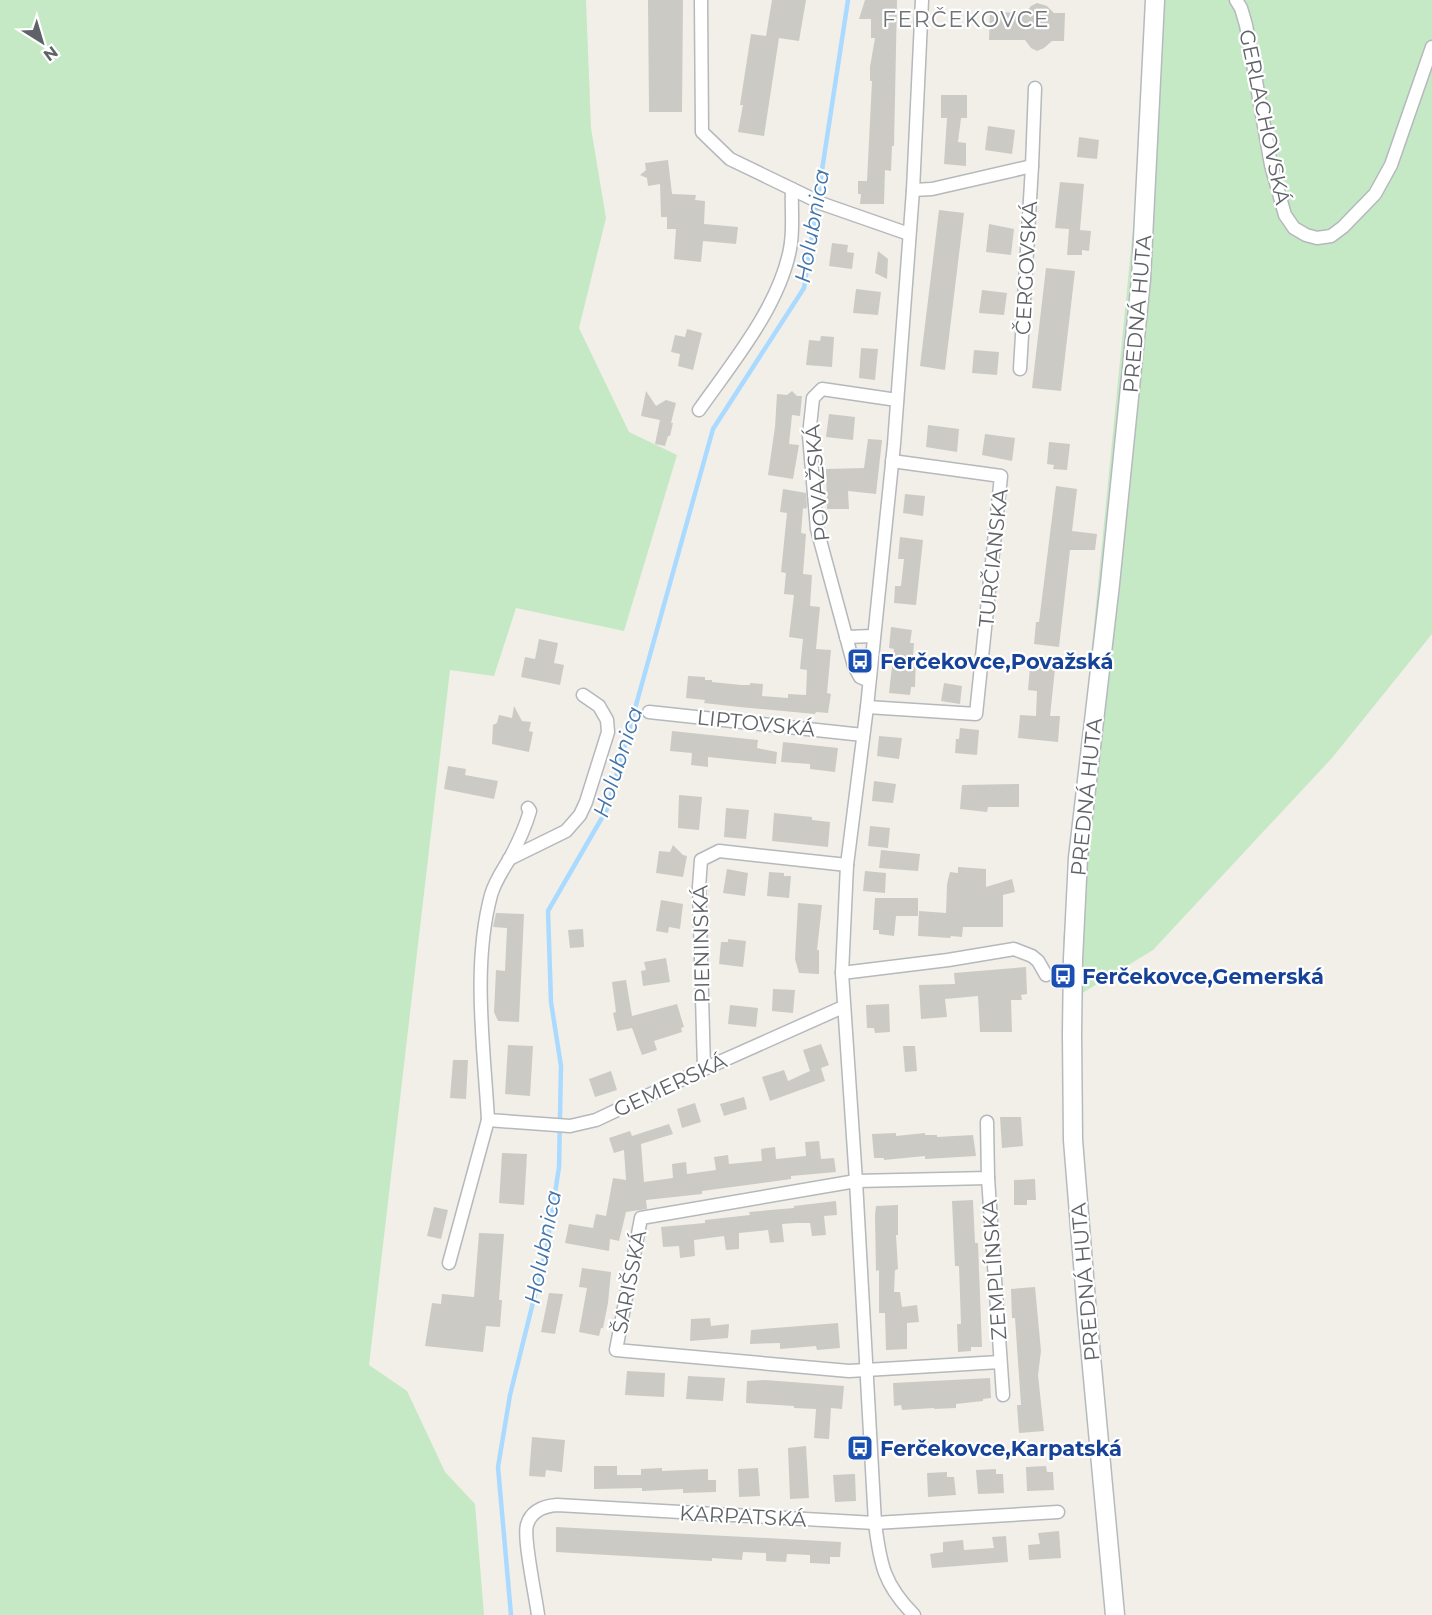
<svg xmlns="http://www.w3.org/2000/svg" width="1432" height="1615" viewBox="0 0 1432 1615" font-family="Montserrat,sans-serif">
	<rect width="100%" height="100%" fill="#f1efe8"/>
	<g fill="#c5e8c5">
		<path d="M0,0H586L591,128L606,218L579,328L629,432L677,455L624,631L516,608L494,676L450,670L369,1365L407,1391L445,1472L475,1504L484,1615H0Z"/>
		<path d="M1147,0H1432V634L1332,758L1153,950L1066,1003L1063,941L1136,198Z"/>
	</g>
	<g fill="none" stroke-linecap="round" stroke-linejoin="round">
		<path stroke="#aadaff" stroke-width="4.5" d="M511,1615L498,1467L510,1395L547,1246L559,1167L561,1066L551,1002L548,911L607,809L713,429L804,288L848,0"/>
	</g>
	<g fill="#cccac5">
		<path d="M648,0H683L682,112H649Z"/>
		<path d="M772,0H806L799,41L779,38L764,136L738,132L743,105H740L751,34L766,36Z"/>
		<path d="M865,0H897L894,146H892L891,171L885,170L884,204H860L861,194H858V181H867L872,81H870V67L875,38H871V19H859Z"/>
		<path d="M1037,3L1047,6L1054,13H1065L1064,41H1052L1044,48L1037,51L1031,48L1025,40H989L990,12L1026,13L1031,6Z"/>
		<path d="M941,95H967V118H961L958,142L966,143V166L944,164L947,118H941Z"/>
		<path d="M988,126L1015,130L1012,154L985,150Z"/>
		<path d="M1079,137L1099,140L1097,159L1077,157Z"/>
		<path d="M668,160L672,194L696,195L695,200L705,201L704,224L738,227L736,244L703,241L701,262L674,259L676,229H667V217H661L660,184L648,186L647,178L640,175L646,170L645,163Z"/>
		<path d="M1060,182L1084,184L1080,230L1091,231L1089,251L1082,250V255H1067L1069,229L1055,228Z"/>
		<path d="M939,210L964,213L945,370L920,366Z"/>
		<path d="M989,224L1014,229L1011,255L986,252Z"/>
		<path d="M832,243L848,245L847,252L854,253L852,269L829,266Z"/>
		<path d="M878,251L888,259L887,279L875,273Z"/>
		<path d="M1046,268L1075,271L1061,391L1032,388Z"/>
		<path d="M856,289L881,292L878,315L853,313Z"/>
		<path d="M982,290L1007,293L1004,315L979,313Z"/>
		<path d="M687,329L702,333L693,370L678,366L680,354L671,352L675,335L685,337Z"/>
		<path d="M821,336L834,337L832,367L806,365L809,340L820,341Z"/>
		<path d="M861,348L878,349L875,380L859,378Z"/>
		<path d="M974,350L999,352L997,375L972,373Z"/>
		<path d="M646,391L656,406L666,400L676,403L671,423H673L670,436H668L665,446L655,444L660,420L641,416Z"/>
		<path d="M792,391L797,396H802L800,416L792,415L789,444L799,445L793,479L768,475L775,427L777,394L787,395Z"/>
		<path d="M829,414L855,417L853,440L826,437Z"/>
		<path d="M928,425L959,429L957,452L926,447Z"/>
		<path d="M985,434L1015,438L1012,461L982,455Z"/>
		<path d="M868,439L882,440L876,494L848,491L849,509H827L826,469L864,468Z"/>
		<path d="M1049,442L1070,444L1067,470L1053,469L1054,465L1047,464Z"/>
		<path d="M1056,486L1077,489L1072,531L1097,534L1095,550H1070L1059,647L1034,644L1036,622H1039Z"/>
		<path d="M783,489L806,493L807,506L806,509L803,508L801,533L806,534L803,574L812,575L810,606L820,607L816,649L831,650L827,693L831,694L828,713L816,712L815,714L739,707L704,703L705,700L686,698L688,676L705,677V680H712V682L741,685H750V683L763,684L762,696L788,698V694L806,695L807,670L800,669L803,639L789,637L794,595L784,594L786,573L781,572L787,513L780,512Z"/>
		<path d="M905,494L925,496L923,516L903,513Z"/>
		<path d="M900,537L923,540L916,605L894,603L895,586H901L904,559H898Z"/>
		<path d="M891,627L912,630L910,643H914L913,655H916L915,687H911L910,695L889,693L894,649L889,648Z"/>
		<path d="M539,639L558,643L554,663L564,665L560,685L521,677L525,657L535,659Z"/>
		<path d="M1030,667L1055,669L1050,716H1060L1058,742L1018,738L1020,715L1036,716L1037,691L1028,690Z"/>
		<path d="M944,683L962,686L960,704L941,701Z"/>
		<path d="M514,706L522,721L531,722L529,731L533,732L529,752L492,744L493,725L497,723L499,715L512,718Z"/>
		<path d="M960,728L979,730L977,755L955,753L956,739H959Z"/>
		<path d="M672,731L758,740L757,748L777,752L776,764L708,757V767L691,765L692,753L670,751Z"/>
		<path d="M879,736L902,738L899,759L877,756Z"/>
		<path d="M783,742L838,748L835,772L810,769V764L781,762Z"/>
		<path d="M448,766L466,769L465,775L498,781L494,799L444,789Z"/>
		<path d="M874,781L896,784L893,803L872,801Z"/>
		<path d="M1019,784V807H988L987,812L960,809L962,785Z"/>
		<path d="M679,795L702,797L699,830L678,828Z"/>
		<path d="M726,808L749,810L746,839L724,837Z"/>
		<path d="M774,813L812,817V820L830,822L828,847L772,841Z"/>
		<path d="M870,826L890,828L888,848L868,846Z"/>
		<path d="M673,845L683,855L687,856L683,877L656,873L659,851L670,852Z"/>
		<path d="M881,850L920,854L918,871L879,868Z"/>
		<path d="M958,867L986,869V887L1012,879L1015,892L1003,895V927H963L962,937L951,936L950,938L918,936L919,911L946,913L947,884L950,872L958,873Z"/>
		<path d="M727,869L748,873L745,896L723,893Z"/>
		<path d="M865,871L886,873L885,893L863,891Z"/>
		<path d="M769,872L784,873V876H791L789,898L767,896Z"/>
		<path d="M875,898H918V916H896L894,936L879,934V930H873Z"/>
		<path d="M661,900L683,904L680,929L669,927L668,933L656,931Z"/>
		<path d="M798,903L822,905L817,950H819V974L799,973L795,959Z"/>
		<path d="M496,913L524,914L519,1022L498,1021L494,1012L496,970L505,971L507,928L493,927Z"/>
		<path d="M583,929L584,947L570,948L568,930Z"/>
		<path d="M728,939L746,941L743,967L719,964L721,942H728Z"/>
		<path d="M666,958L670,982L643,986L641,971L646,970L644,962Z"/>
		<path d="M1026,967L1027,994L1021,995L1022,1000H1011L1012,1032H980L978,996L945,999L947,1017L921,1019L919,985L955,984L954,973Z"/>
		<path d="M626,980L632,1016L677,1004L684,1027L681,1028L682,1032L654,1041L657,1050L642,1055L632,1028L617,1031L613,1013L616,1012L612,982Z"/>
		<path d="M773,989L795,990L793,1013L772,1011Z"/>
		<path d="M889,1004L890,1032L875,1033L874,1028H867L866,1005Z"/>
		<path d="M730,1005L758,1008L756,1027L728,1024Z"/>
		<path d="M821,1044L829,1065L821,1068L825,1081L770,1101L762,1077L784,1070L788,1081L810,1071L803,1050Z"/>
		<path d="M508,1045L533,1046L530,1096L505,1094Z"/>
		<path d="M903,1046H915L917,1071L905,1072Z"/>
		<path d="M453,1060H468L466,1099L450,1098Z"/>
		<path d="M611,1071L617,1090L595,1097L589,1079Z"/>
		<path d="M744,1097L747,1109L724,1116L720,1104Z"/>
		<path d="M695,1103L701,1122L682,1128L677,1109Z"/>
		<path d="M1000,1117H1021L1023,1146L1002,1148Z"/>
		<path d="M669,1124L673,1134L641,1144L644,1182L673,1178L672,1164L686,1162L687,1174L716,1170L714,1157L728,1155L729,1164L762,1161L761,1149L775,1147L776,1159L806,1156L805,1142L819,1141L821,1159L834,1158L836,1172L791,1176V1179L702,1191V1194L646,1200L647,1209L626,1212L619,1241L610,1239L609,1251L565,1243L569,1224L593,1228L596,1214L606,1216L613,1178L626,1180L624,1150L614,1153L609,1138L630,1131L632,1136Z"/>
		<path d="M896,1133V1136L925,1133V1135H937V1137L973,1135L976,1156L925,1159V1156L884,1160V1158H874L872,1134Z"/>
		<path d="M502,1153L527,1154L524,1205L499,1203Z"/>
		<path d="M1035,1179L1036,1200H1027V1205H1014V1180Z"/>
		<path d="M973,1200L975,1243H978L982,1347H971V1351L958,1352L957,1324H961L959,1266H955L952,1201Z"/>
		<path d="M836,1201L837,1215L824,1216L826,1235L812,1236L810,1223H796L782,1224L784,1242L770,1243L768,1230L739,1233V1249L726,1250L724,1236L694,1240L695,1256L680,1258L679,1246L663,1247L661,1227L705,1223V1220L750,1215L749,1212L794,1208V1206Z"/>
		<path d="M898,1205V1235H896L898,1269L895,1270L894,1292H900L902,1307L917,1305L919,1322L907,1323V1349L886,1350L885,1313H879V1270L876,1271L875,1215L876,1206Z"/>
		<path d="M434,1207L448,1210L441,1239L427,1236Z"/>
		<path d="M479,1233L504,1234L499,1300H502L500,1327L486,1326L483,1352L425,1346L432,1303L441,1304L442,1294L474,1297Z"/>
		<path d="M582,1268L611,1272L608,1303L603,1328H601L599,1336L579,1332L587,1288L579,1287Z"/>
		<path d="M1035,1287L1041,1351L1038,1375L1044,1431L1019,1433L1017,1405H1021L1015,1318H1012L1011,1289Z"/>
		<path d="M549,1293L563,1294L555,1334L541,1332Z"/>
		<path d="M710,1318L711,1326L729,1324L728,1338L690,1341L691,1319Z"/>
		<path d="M838,1323L840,1348L817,1350L816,1346L780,1349V1343L750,1344L751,1330Z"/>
		<path d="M627,1371L665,1373L664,1397L625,1395Z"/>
		<path d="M688,1376L725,1378L723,1401L686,1399Z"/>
		<path d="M990,1378L991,1398L983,1399V1401L956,1404V1408L934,1409V1408L902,1410L901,1405L894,1406L893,1383Z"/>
		<path d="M765,1380L844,1386L842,1409L831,1408L829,1439L814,1438L816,1409L794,1408V1406L746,1403L747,1381Z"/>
		<path d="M532,1437L565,1440L562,1472L546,1470L545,1477L529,1476Z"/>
		<path d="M806,1446L809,1498L790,1499L788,1448Z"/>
		<path d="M594,1466H617V1475H641V1469L662,1468V1471L708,1469V1480H716V1492L683,1493V1489L642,1491V1488L594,1489Z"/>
		<path d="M1046,1466L1047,1472H1053L1054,1490L1027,1491L1026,1467Z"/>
		<path d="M758,1468L760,1496L739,1497L738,1469Z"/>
		<path d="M996,1469V1474H1003L1004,1493L978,1494L976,1470Z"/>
		<path d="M947,1472V1477H954L956,1495L928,1497L927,1473Z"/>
		<path d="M855,1474L856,1501L835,1502L833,1475Z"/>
		<path d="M556,1527L841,1542L840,1557H830V1564L810,1563V1555L787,1554L786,1562L766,1561V1553L743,1552L742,1560L712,1558V1561L556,1552Z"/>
		<path d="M1059,1531L1061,1558L1029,1560L1028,1545L1040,1544L1038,1533Z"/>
		<path d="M1006,1536L1008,1562L932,1568L930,1554L943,1552V1542L963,1540L964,1550L994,1548L992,1537Z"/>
	</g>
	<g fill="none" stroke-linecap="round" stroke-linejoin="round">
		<g stroke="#b5b8bc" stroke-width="15">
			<g id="minor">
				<path d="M701,0L702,132L730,159L823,204L909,234"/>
				<path d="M1236,0L1241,8L1246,25L1271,165L1285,215L1294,228L1306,235L1317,238L1331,236L1343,227L1375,194L1391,165L1432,47"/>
				<path d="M913,190L932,189L1032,166L1035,88"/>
				<path d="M1020,369L1032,166"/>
				<path d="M699,410C732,363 779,307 790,249C794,230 791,208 792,189"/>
				<path d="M846,637L873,636"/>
				<path d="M869,681L860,677L854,666L817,529L809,435L813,398L822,389L897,400"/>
				<path d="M867,707L976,714L1001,476L892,461"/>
				<path d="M649,712L863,735"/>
				<path d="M528,808L530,811C525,828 518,843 510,858C503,870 495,881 491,895C472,966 484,1047 488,1120L570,1126L596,1120L704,1069L843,1007"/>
				<path d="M509,859L566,831L580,815L586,802L608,732L607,720L599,706L583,695"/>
				<path d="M842,973L948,960L1014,949L1032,956L1038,961L1046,975"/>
				<path d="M704,1069L699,887L701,860L719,851L847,865"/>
				<path d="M987,1122L988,1178L856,1181L641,1218L616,1350L849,1371L1000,1362"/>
				<path d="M988,1178L1003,1395"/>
				<path d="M449,1263L488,1120"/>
				<path d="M538,1615C536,1598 523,1538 527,1525C531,1511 544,1506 557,1505L875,1523L1058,1512"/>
				<path d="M914,1615C884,1585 880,1564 875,1523L856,1181L842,973L847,865L867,707L894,444L913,190L922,0"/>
			</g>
		</g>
		<g stroke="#b6babf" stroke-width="21">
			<path id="secondary" d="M1115,1615L1087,1313L1073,1140L1072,1034L1073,959L1078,858L1110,584L1141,279L1155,0"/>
		</g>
		<use href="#minor" stroke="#fff" stroke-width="12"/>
		<use href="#secondary" stroke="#fff" stroke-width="18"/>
	</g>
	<defs>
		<g id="bus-square" transform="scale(1.35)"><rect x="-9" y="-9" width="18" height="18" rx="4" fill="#1a4fb4" stroke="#fff"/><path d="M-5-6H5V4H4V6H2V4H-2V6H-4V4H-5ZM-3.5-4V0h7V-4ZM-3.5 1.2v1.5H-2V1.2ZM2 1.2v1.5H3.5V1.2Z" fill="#fff"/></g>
	</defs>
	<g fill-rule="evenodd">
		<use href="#bus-square" x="860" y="661"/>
		<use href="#bus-square" x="1063" y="976"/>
		<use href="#bus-square" x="860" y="1448"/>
	</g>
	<g text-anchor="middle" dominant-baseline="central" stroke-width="4.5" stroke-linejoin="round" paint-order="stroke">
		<g font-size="21" fill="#5f6368" stroke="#fff">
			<text transform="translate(1265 117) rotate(78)">GERLACHOVSKÁ</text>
			<text transform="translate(1026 268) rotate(-87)">ČERGOVSKÁ</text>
			<text transform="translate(1137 314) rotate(-85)">PREDNÁ HUTA</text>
			<text transform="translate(817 483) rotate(-95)">POVAŽSKÁ</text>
			<text transform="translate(993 558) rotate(-84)">TURČIANSKA</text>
			<text transform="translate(756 723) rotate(6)">LIPTOVSKÁ</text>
			<text transform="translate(1086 797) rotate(-84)">PREDNÁ HUTA</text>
			<text transform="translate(701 944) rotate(-91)">PIENINSKÁ</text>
			<text transform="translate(670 1085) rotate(-25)">GEMERSKÁ</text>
			<text transform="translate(994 1270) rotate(-94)">ZEMPLÍNSKA</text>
			<text transform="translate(629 1282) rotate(-79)">ŠARIŠSKÁ</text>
			<text transform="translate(1085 1282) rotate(-95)">PREDNÁ HUTA</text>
			<text transform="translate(743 1516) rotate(3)">KARPATSKÁ</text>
		</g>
		<g font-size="21" font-weight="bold" fill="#164399" stroke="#fff" text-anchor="start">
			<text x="880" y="661">Ferčekovce,Považská</text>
			<text x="1082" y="976">Ferčekovce,Gemerská</text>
			<text x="880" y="1448">Ferčekovce,Karpatská</text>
		</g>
		<g font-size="22" letter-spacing="1.5" fill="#70757a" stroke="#fff">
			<text x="966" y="19">FERČEKOVCE</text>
		</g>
		<g font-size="22" font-style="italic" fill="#4174aa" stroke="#fff">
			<text transform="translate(812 226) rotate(-80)">Holubnica</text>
			<text transform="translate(618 762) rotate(-72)">Holubnica</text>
			<text transform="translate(543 1247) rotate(-79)">Holubnica</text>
		</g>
	</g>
	<g transform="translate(42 42) rotate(143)" stroke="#ffffff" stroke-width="4.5" paint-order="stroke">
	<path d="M0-4.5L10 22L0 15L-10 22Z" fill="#5f6368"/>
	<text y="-9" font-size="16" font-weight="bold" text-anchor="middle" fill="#5f6368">N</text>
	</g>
</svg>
